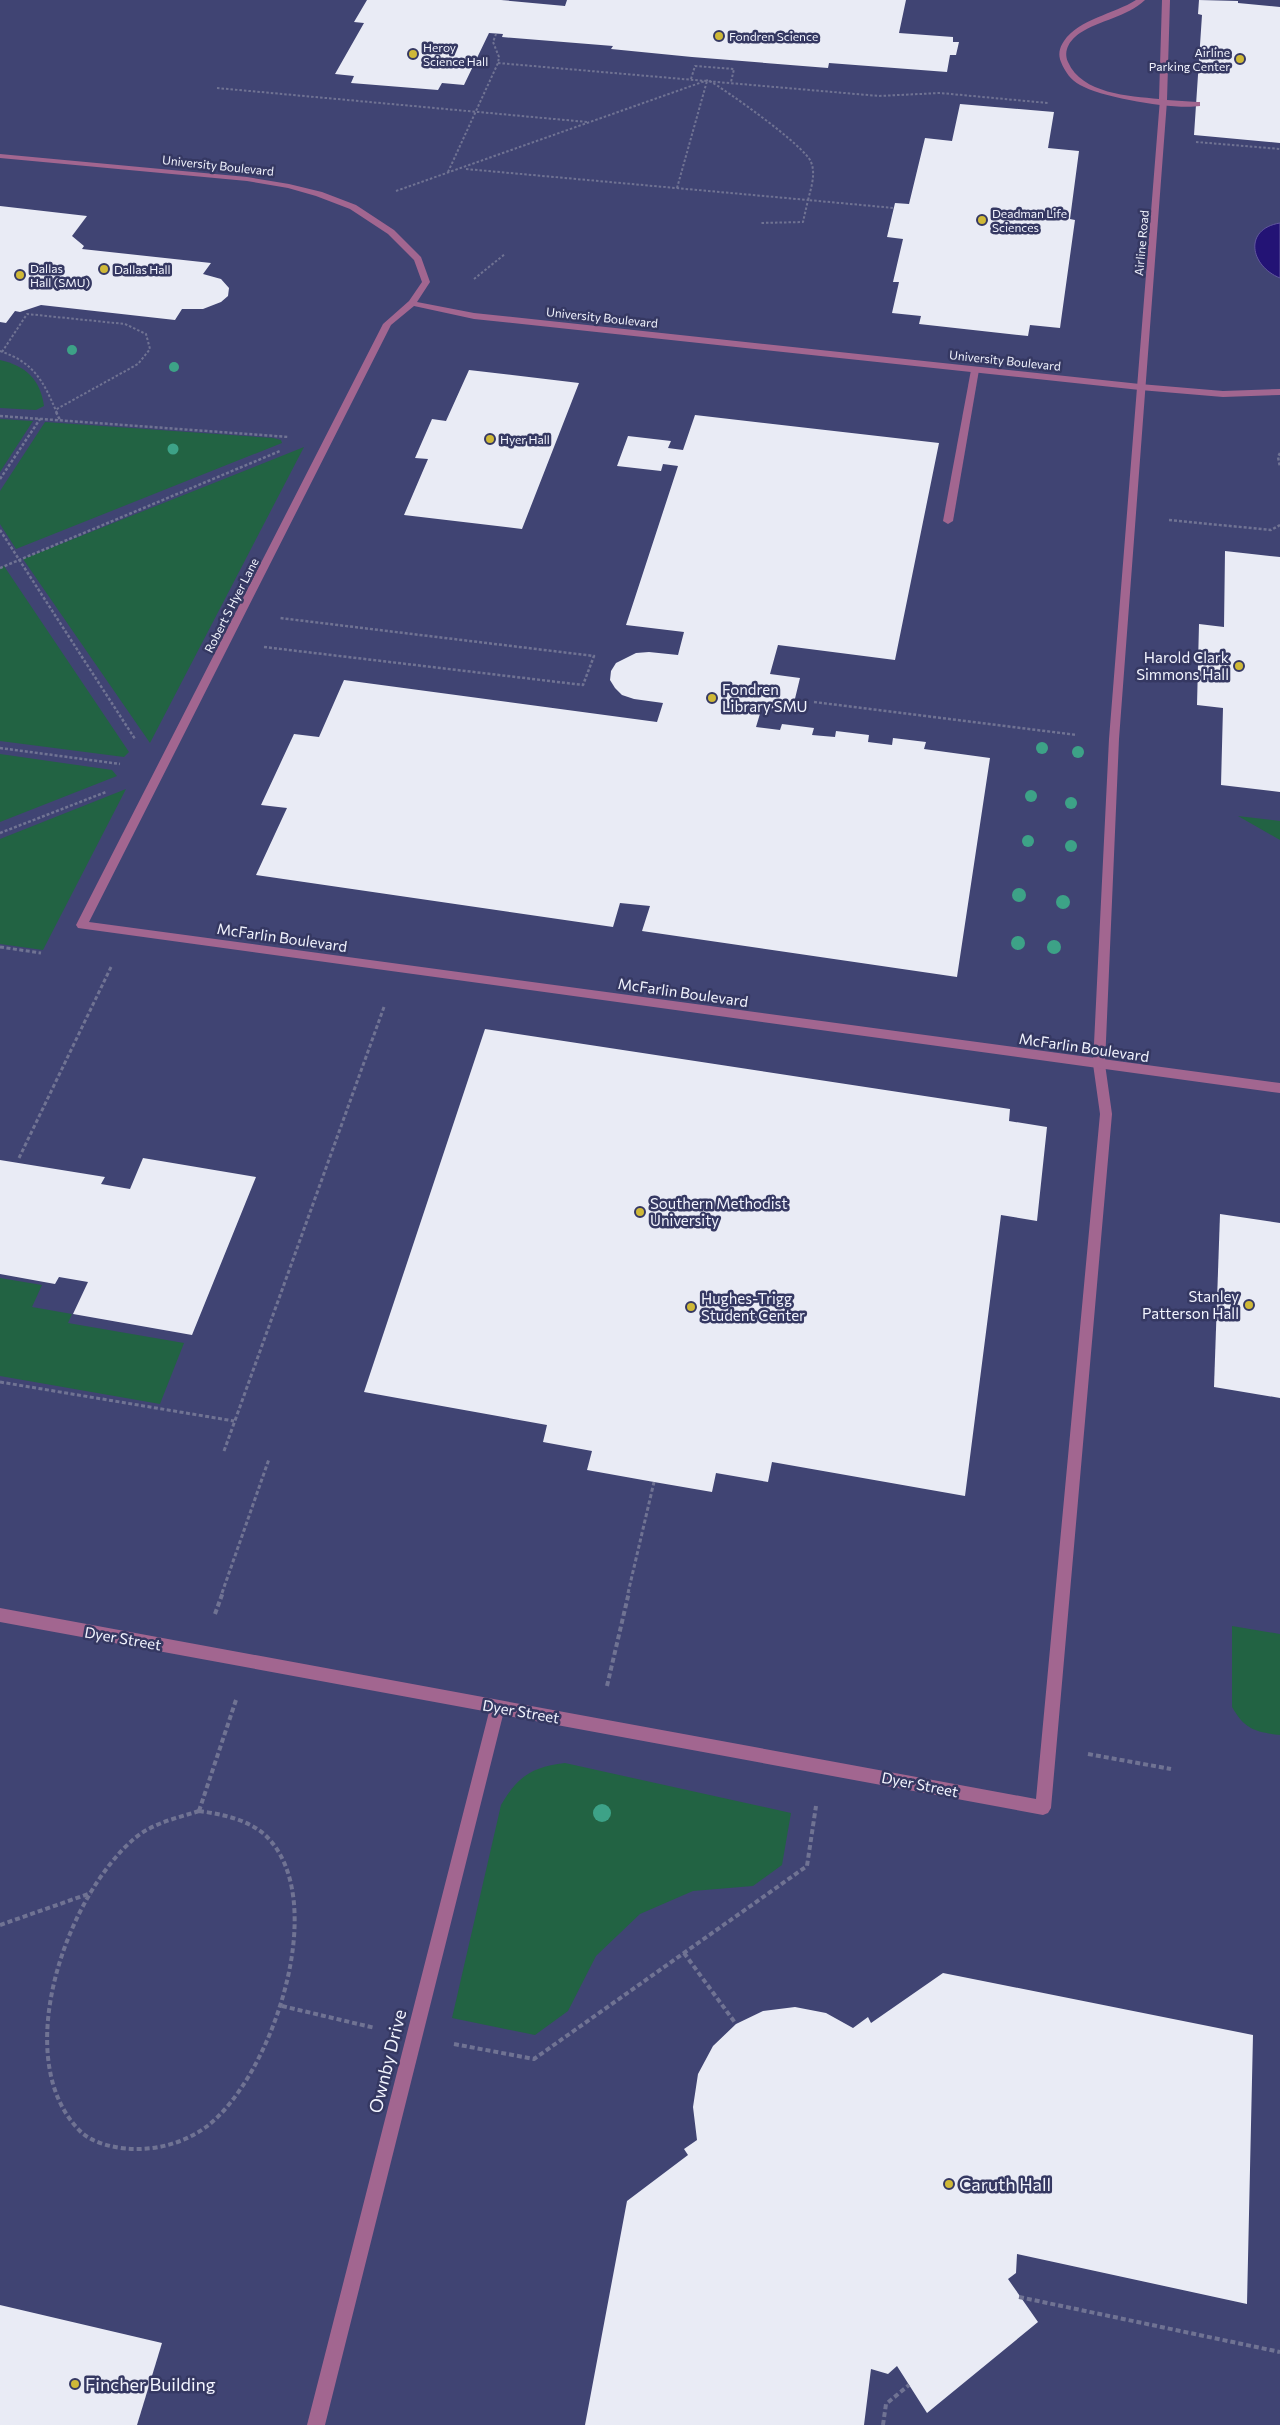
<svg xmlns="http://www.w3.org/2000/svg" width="1280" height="2425" viewBox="0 0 1280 2425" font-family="Commissioner,sans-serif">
	<rect width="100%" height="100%" fill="#353862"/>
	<rect fill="#404473" x="0" y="0" width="1280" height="2425"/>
	<g fill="#226343">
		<path d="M0,360C26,366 40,379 44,406L36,410L0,408Z"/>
		<path d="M0,419L33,421L0,472Z"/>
		<path d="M45,422L273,438L281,440L282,443L16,549L0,524V491Z"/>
		<path d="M304,447L150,743L23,559Z"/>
		<path d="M4,566L129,752L124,757L0,741V568Z"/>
		<path d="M0,754L112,770L117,776L0,822Z"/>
		<path d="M126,789L43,950L0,944V839Z"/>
		<path d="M1238,816L1280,821V840Z"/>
		<path d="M0,1278L42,1285L32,1307L72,1314L68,1323L184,1343L160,1404L0,1376Z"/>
		<path d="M1232,1626L1280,1634V1735C1256,1732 1245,1730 1232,1707Z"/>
		<path d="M565,1763L791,1813L782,1865L753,1886L693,1891L640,1914L596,1956L568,2011L535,2035L452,2018L501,1805C518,1776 532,1767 565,1763Z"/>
	</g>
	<path fill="#231375" stroke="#61569e" d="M1280,223V278C1250,266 1243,229 1280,223Z"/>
	<g fill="#e9ebf5">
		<path d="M367,0H501L565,6L567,0H906L899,33L953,37V42H959L956,55H950L947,72L829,63L828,68L692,57L611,49L613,46L502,37L503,34L489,33L464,85L442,83L438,90L351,83L354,76L335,74L364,23L354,22Z"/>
		<path d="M1199,0L1238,1V3L1280,7V143L1194,135L1202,15L1198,14Z"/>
		<path d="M960,104L1054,112L1048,148L1079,151L1070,219L1075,220L1060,328L1030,325L1028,336L919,324L921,316L892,313L899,282H893L903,239L887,237L895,203L909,204L925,138L952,141Z"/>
		<path d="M0,206L87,216L72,236L84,246L82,249L211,263L203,274L221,279L229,288L228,296L221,302L203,309H182L175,320L41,305L20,312L15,311L6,323L0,322Z"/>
		<path d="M469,370L579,383L522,529L404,515L428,459L415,458L432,419L446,421Z"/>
		<path d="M695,415L939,443L895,660L778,645L770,674L800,678L792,711L762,707L756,727L780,730L782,724L814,728L812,735L835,737L836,731L869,735L868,742L892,745L893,738L926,742L924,749L990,758L957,977L642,931L650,906L620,903L613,927L256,875L287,808L261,805L294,734L319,737L344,680L657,722L663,703L634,699L622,695L615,688L610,680L611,671L616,663L636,653L649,652L678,655L684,632L626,625L678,466L663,464L661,471L617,466L628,436L671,441L668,448L683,450Z"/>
		<path d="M1225,551L1280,557V792L1221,785L1223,708L1197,705L1199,624L1224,627Z"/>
		<path d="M485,1029L1010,1109L1009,1121L1047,1127L1037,1221L1001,1215L965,1496L772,1462L768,1482L716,1473L712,1492L654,1482L587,1470L592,1451L543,1442L547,1425L364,1392Z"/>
		<path d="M143,1158L256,1177L192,1335L73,1314L88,1282L59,1277L55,1284L0,1274V1160L105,1177L101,1184L130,1189Z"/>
		<path d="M1220,1214L1280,1223V1398L1214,1387Z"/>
		<path d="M943,1973L1253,2035L1247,2304L1017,2254L1016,2273L1008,2279L1038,2322L927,2413L897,2366L888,2374L871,2369L864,2425H585L627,2201L688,2155L684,2149L697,2140L693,2107L698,2074L713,2046L736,2024L763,2011L795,2007L826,2013L853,2028L868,2017L871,2023Z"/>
		<path d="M0,2305L162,2343L137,2425H0Z"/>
	</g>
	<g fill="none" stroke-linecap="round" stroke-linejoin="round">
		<g stroke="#707393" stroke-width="2" stroke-dasharray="2.5 2" stroke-linecap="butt">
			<path d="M498,63L879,96L940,93L1048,103"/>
			<path d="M691,79L695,66L734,69L731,82"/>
			<path d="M217,88L587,122"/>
			<path d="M1196,142L1280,149"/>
			<path d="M466,169L808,200L803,222L760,223"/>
			<path d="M448,172L498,63L499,57L493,42L496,34"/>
			<path d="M677,188L707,81"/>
			<path d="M396,191L708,80C726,90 805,146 811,162C816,174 811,188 808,200L894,208"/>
			<path d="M474,279L505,254"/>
			<path d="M0,351C35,363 43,381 57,413"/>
			<path d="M2,352L27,314L125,324L146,334L150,349L138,364L55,410"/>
		</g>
		<g stroke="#707393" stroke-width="2.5" stroke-dasharray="3 2" stroke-linecap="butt">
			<path d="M56,412L60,420"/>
			<path d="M0,416L289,437"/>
			<path d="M1280,453L1278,457L1280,467"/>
			<path d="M0,479L40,419"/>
			<path d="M1169,520L1271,530L1280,525"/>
			<path d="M0,530L135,739"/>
			<path d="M0,568L280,451"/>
			<path d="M264,647L583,685L594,656L280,618"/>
			<path d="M814,702L1077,735"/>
			<path d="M0,748L120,764"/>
			<path d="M0,833L106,792"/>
		</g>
		<g stroke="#707393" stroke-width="3" stroke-dasharray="4 2.5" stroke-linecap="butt">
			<path d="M0,947L41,953"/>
			<path d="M19,1158L112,965"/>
			<path d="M0,1382L234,1421"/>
			<path d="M224,1451L384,1007"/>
			<path d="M222,1593L269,1459"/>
			<path d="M628,1593L654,1482"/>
		</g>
		<g stroke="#707393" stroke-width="4" stroke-dasharray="5 3" stroke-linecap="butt">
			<path d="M215,1614L223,1592"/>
			<path d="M607,1686L629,1592"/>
			<path d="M1088,1754L1171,1769"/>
			<path d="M199,1811C221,1814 246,1819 264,1834C334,1898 271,2079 206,2127C184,2143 157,2150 131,2149C114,2148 92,2143 80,2131C8,2059 67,1895 135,1838C153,1823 177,1818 199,1811Z"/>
			<path d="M199,1811L236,1700"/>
			<path d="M0,1925L91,1893"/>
			<path d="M684,1953L736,2024"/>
			<path d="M282,2006L375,2028"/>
			<path d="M454,2044L534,2059L807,1866L816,1806"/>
			<path d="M1019,2297L1280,2352"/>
			<path d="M883,2425L886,2404L909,2385"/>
		</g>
		<g fill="#a26690" fill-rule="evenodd">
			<path d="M1136,0H1145C1127,17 1100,20 1080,33C1070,40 1063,50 1068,62C1082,94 1129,96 1159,99L1162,0H1170L1167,100L1197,102H1200V106C1174,110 1103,98 1080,85C1071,80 1065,72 1061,62C1058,55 1059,48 1064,41C1079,19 1114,14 1136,0Z"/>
			<path d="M975,367L979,370L953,521L948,524L943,521L971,370Z"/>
		</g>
		<path fill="#a26690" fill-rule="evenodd" d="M1160,99L1167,101L1119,739L1105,1064L1112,1114L1051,1808L1048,1813L1043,1815L503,1715L325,2425H307L489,1712L0,1622V1608L1036,1799L1100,1114L1093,1064L1109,739Z"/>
		<path fill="#a26690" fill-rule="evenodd" d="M0,154L247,177L289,184L322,192L356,205L394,230L421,257L430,282L417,302L474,313L1140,384L1223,391L1280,389V395L1223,397L1140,390L474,319L414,306L391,325L89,922L1280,1083V1093L78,928L76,925L383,324L409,301L422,282L414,260L388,234L350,209L316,196L288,188L247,181L0,158Z"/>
	</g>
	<g fill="#3da287">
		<circle cx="72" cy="350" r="5"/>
		<circle cx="174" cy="367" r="5"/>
		<circle cx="173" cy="449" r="5.5"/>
		<circle cx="1042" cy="748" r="6"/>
		<circle cx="1078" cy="752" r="6"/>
		<circle cx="1031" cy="796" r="6"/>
		<circle cx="1071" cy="803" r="6"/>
		<circle cx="1028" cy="841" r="6"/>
		<circle cx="1071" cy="846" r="6"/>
		<circle cx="1019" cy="895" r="7"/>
		<circle cx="1063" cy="902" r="7"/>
		<circle cx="1018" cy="943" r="7"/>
		<circle cx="1054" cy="947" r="7"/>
		<circle cx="602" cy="1813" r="9"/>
	</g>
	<g fill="#cfb837" stroke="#353862" stroke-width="2">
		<circle cx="719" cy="36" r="5"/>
		<circle cx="413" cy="54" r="5"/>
		<circle cx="1240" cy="59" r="5"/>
		<circle cx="982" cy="220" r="5"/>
		<circle cx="104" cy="269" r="5"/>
		<circle cx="20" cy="275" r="5"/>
		<circle cx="490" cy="439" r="5"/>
		<circle cx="1239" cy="666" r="5"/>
		<circle cx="712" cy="698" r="5"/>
		<circle cx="640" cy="1212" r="5"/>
		<circle cx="1249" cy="1305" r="5"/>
		<circle cx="691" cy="1307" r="5"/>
		<circle cx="949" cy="2184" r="5"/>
		<circle cx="75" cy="2384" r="5"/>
	</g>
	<g text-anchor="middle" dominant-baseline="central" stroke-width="5" stroke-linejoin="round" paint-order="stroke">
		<g font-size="12" fill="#f2f4fe" stroke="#353862" text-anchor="start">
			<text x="729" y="36">Fondren Science</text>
			<text x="423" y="47">Heroy<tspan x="423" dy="14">Science Hall</tspan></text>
			<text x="1230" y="52" text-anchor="end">Airline<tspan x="1230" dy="14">Parking Center</tspan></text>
			<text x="992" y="213">Deadman Life<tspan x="992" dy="14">Sciences</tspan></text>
			<text x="30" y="268">Dallas<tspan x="30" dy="14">Hall (SMU)</tspan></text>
			<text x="114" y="269">Dallas Hall</text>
			<text x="500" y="439">Hyer Hall</text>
		</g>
		<g font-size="12" fill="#f2f4fe" stroke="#353862">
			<text transform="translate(218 165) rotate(6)">University Boulevard</text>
			<text transform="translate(1141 243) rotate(-85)">Airline Road</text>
			<text transform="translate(602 317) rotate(6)">University Boulevard</text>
			<text transform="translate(1005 360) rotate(6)">University Boulevard</text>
			<text transform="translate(231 605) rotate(-63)">Robert S Hyer Lane</text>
		</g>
		<g font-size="15" fill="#f2f4fe" stroke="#353862" text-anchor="start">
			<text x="1229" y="657" text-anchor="end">Harold Clark<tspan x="1229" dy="17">Simmons Hall</tspan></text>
			<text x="722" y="689">Fondren<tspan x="722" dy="17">Library SMU</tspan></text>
			<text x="650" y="1203">Southern Methodist<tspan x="650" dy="17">University</tspan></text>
			<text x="1239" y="1296" text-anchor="end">Stanley<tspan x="1239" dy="17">Patterson Hall</tspan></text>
			<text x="701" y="1298">Hughes-Trigg<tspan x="701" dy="17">Student Center</tspan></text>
		</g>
		<g font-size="15" fill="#f2f4fe" stroke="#353862">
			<text transform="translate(282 937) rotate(8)">McFarlin Boulevard</text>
			<text transform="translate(683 992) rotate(8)">McFarlin Boulevard</text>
			<text transform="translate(1084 1047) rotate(8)">McFarlin Boulevard</text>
			<text transform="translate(123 1638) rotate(10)">Dyer Street</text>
			<text transform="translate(521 1711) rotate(10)">Dyer Street</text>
			<text transform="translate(920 1784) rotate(11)">Dyer Street</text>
		</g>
		<g font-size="18" fill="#f2f4fe" stroke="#353862">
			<text transform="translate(387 2061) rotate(-76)">Ownby Drive</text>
		</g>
		<g font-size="18" fill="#f2f4fe" stroke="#353862" text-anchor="start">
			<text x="959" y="2184">Caruth Hall</text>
			<text x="85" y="2384">Fincher Building</text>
		</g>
	</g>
</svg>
